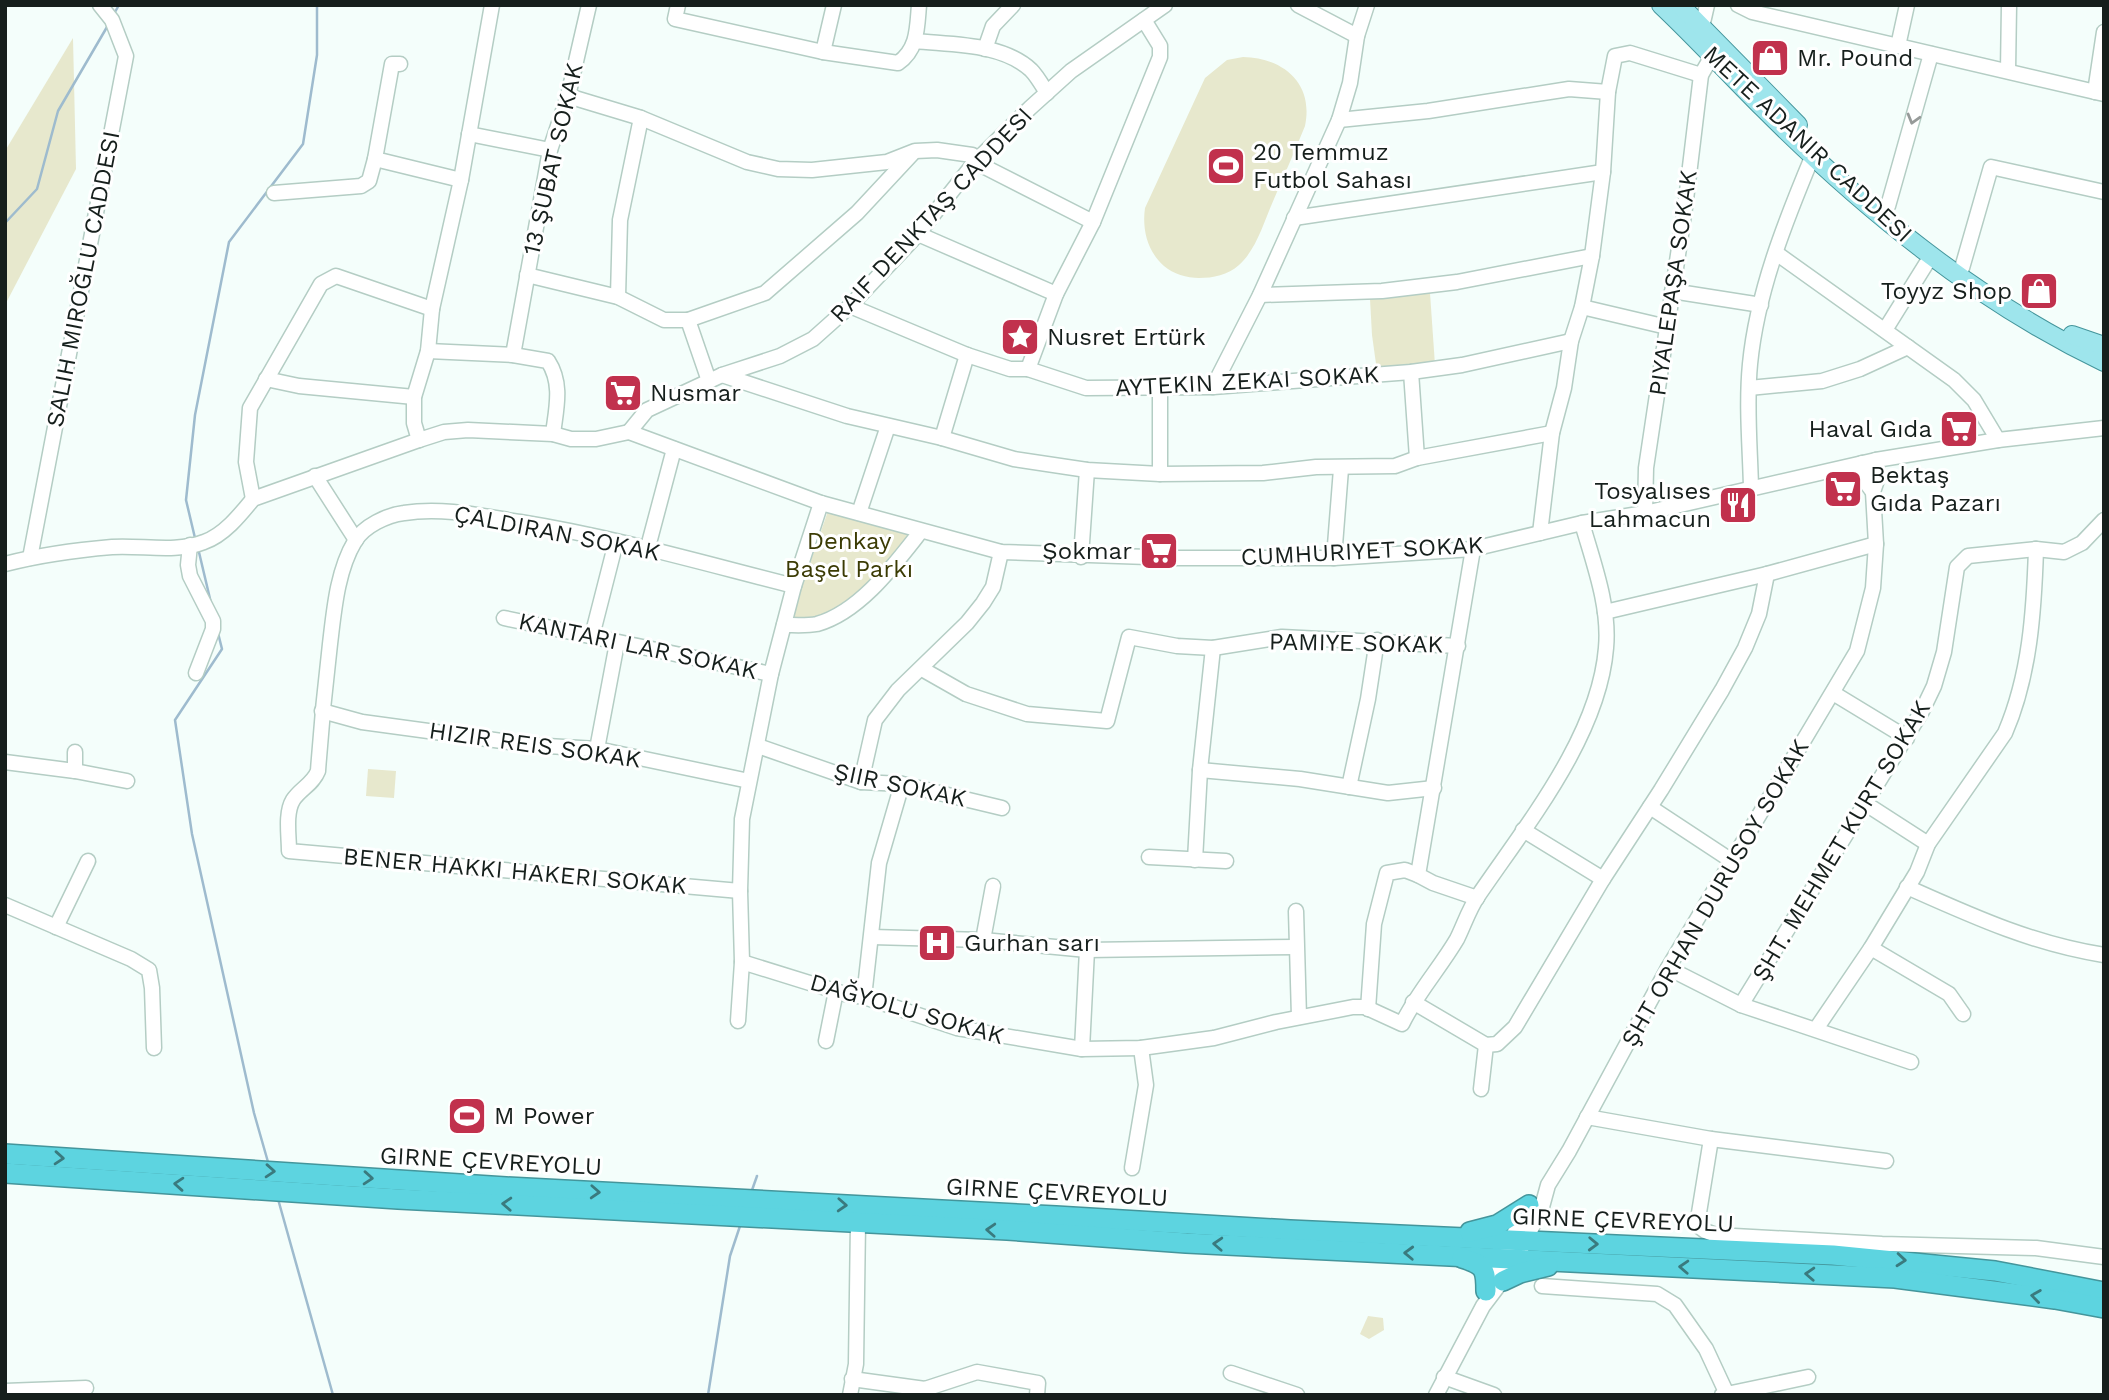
<svg xmlns="http://www.w3.org/2000/svg" width="2109" height="1400" viewBox="0 0 2109 1400" font-family="'Work Sans',sans-serif">
	<rect width="100%" height="100%" fill="#f4fefb"/>
	<g fill="#e7e8cd">
		<path d="M73,38L76,169L5,305V151Z"/>
		<path d="M1243,57C1283,58 1314,83 1305,126C1295,151 1284,175 1274,199C1264,221 1257,249 1239,265C1228,275 1213,278 1199,278C1187,278 1173,274 1164,266C1147,251 1142,229 1145,208L1205,78L1227,60Z"/>
		<path d="M1430,293L1435,365L1377,371L1372,335L1370,299Z"/>
		<path d="M828,511L913,535C893,559 859,603 829,614C817,619 804,619 791,618Z"/>
		<path d="M368,769L396,771L394,798L366,796Z"/>
		<path d="M1368,1316L1383,1318L1384,1330L1369,1339L1360,1334Z"/>
	</g>
	<g fill="none" stroke-linecap="round" stroke-linejoin="round">
		<g stroke="#9ebbce" stroke-width="2.5">
			<path d="M115,12L119,5"/>
			<path d="M5,223L37,189L58,111L107,27"/>
			<path d="M195,538L186,500L195,415L229,242L303,144L317,55V5"/>
			<path d="M198,548L211,603"/>
			<path d="M218,633L222,649L175,720L192,834L254,1113L268,1162"/>
			<path d="M751,1193L757,1176"/>
			<path d="M278,1199L333,1395"/>
			<path d="M708,1395L730,1256L741,1223"/>
		</g>
		<g stroke="#b4cdc4" stroke-width="17">
			<g id="minor">
				<path d="M678,5L675,19L823,52L898,63C918,49 917,28 919,5"/>
				<path d="M1298,5L1357,36"/>
				<path d="M1738,5L1752,12L2104,94"/>
				<path d="M1702,27L1707,5"/>
				<path d="M915,41C952,45 1002,43 1031,70C1037,76 1042,85 1047,93"/>
				<path d="M1898,46L1907,5"/>
				<path d="M985,49L993,26L1013,5"/>
				<path d="M823,52L834,5"/>
				<path d="M400,64H392L375,159L461,180"/>
				<path d="M2008,71L2009,5"/>
				<path d="M2095,92L2104,32"/>
				<path d="M568,96L641,118L747,162L778,169L812,170L887,162L915,151L937,150L972,155L975,162L1093,222"/>
				<path d="M1339,120L1428,111L1569,89L1608,92"/>
				<path d="M469,134L550,150"/>
				<path d="M274,193L361,186L369,181L375,159"/>
				<path d="M1888,206L1931,54"/>
				<path d="M1294,218L1603,172"/>
				<path d="M918,234L1056,294"/>
				<path d="M1776,253L1954,380L1974,400L1998,440"/>
				<path d="M1962,268L1991,167L2104,192"/>
				<path d="M527,275L618,297L664,320H688L709,381"/>
				<path d="M1672,291L1761,305"/>
				<path d="M1260,295L1382,291L1457,282L1592,256"/>
				<path d="M618,297L620,220L641,118"/>
				<path d="M850,306L967,355L1010,369H1028L1086,388L1213,387L1411,372L1462,365L1571,341"/>
				<path d="M1582,307L1667,327"/>
				<path d="M688,320L765,293L857,213L912,154"/>
				<path d="M1885,330L1931,256"/>
				<path d="M428,351L513,355L548,361C563,384 556,409 553,434"/>
				<path d="M513,355L550,150L568,96L589,5"/>
				<path d="M1028,369L1056,294L1093,222L1160,57V46L1144,20"/>
				<path d="M1411,372L1417,458"/>
				<path d="M722,375L847,416L942,438L1014,459L1087,470L1160,474L1263,473L1316,467L1395,466L1417,458L1552,433"/>
				<path d="M266,379L299,386L414,397"/>
				<path d="M1213,387L1260,295L1339,120L1350,83L1357,36L1367,5"/>
				<path d="M1749,388L1822,381L1860,369L1908,347"/>
				<path d="M1160,389V474"/>
				<path d="M629,432L647,410L722,375L780,356L813,339L850,306L918,234L975,162L1030,108L1071,71L1165,5"/>
				<path d="M942,438L967,355"/>
				<path d="M419,440L414,423V397L428,351L432,309L461,180L492,5"/>
				<path d="M1862,463L1867,484L1873,492"/>
				<path d="M315,476L356,540"/>
				<path d="M1751,487C1750,447 1746,405 1750,364C1757,292 1785,222 1813,155"/>
				<path d="M253,499L246,462L250,408L321,284L336,276L432,309"/>
				<path d="M859,513L888,426"/>
				<path d="M1645,513L1646,468L1685,208L1701,75L1712,56"/>
				<path d="M1540,533L1552,433L1564,388L1571,341L1582,307L1592,256L1603,172L1608,92L1615,56L1630,53L1701,75"/>
				<path d="M190,545L188,565L190,576L213,621V629L196,673"/>
				<path d="M648,547L674,449"/>
				<path d="M1473,549L1418,875L1433,883L1477,898"/>
				<path d="M1081,557L1087,470"/>
				<path d="M30,558L126,56L112,20L100,5"/>
				<path d="M1334,558L1341,469"/>
				<path d="M5,564C40,555 76,550 112,547C142,545 176,553 204,542C224,535 240,515 253,499L419,440L444,432L468,430L553,434L571,439H596L629,432L821,503L1001,552L1177,558H1334L1473,549L1582,523L1645,513L1876,460L1998,440L2104,428"/>
				<path d="M1605,612L1767,574L1876,544"/>
				<path d="M504,618L771,674"/>
				<path d="M784,625C794,625 807,626 817,624C860,612 895,564 921,531"/>
				<path d="M592,636L616,542"/>
				<path d="M922,669L966,694L1027,714L1107,721L1129,637L1177,646L1213,648L1282,637L1458,646"/>
				<path d="M1833,693L1907,738"/>
				<path d="M322,711L362,722L531,745L597,749L749,781"/>
				<path d="M758,746L861,782L902,784L1002,808"/>
				<path d="M597,749L617,643"/>
				<path d="M5,762L75,771L127,781"/>
				<path d="M1200,770L1300,779L1388,793L1434,788"/>
				<path d="M75,771V752"/>
				<path d="M861,782L875,720L898,690L967,623L983,603L993,587L1001,552"/>
				<path d="M1349,787L1368,699L1377,640"/>
				<path d="M1866,804L1928,844"/>
				<path d="M1650,807L1732,861"/>
				<path d="M1523,830L1603,879"/>
				<path d="M1149,857L1226,861"/>
				<path d="M1195,860L1200,770L1213,648"/>
				<path d="M1907,887C1972,916 2033,944 2104,955"/>
				<path d="M740,891L289,851C289,836 285,813 293,800C300,789 313,784 318,771C321,728 325,686 330,644C334,611 337,571 355,541C364,526 387,515 404,513C443,507 482,516 520,522C613,537 703,563 794,586"/>
				<path d="M5,905L131,959L149,970L152,988L154,1048"/>
				<path d="M1296,911L1299,1017"/>
				<path d="M56,927L88,861"/>
				<path d="M872,937L983,940L1087,950L1296,947"/>
				<path d="M983,940L993,886"/>
				<path d="M1871,948L1949,994L1963,1014"/>
				<path d="M742,962L845,994L864,997L957,1028L1082,1049L1141,1048L1214,1038L1276,1022L1353,1007H1365L1402,1024C1417,993 1440,968 1457,939C1464,925 1469,909 1478,896C1527,824 1599,736 1606,648C1610,606 1593,562 1582,523"/>
				<path d="M1668,968L1741,1005L1911,1062"/>
				<path d="M864,997L879,863L902,784"/>
				<path d="M1413,1002L1486,1045"/>
				<path d="M1741,1005L1922,711L1934,686L1944,652L1957,567L1968,556L2036,549L2064,552L2082,543L2104,520"/>
				<path d="M1368,1009L1374,924L1387,873L1405,870L1418,875"/>
				<path d="M738,1021L742,962L740,891L742,819L771,674L794,586L821,503"/>
				<path d="M1816,1029L1871,948L1917,872L1928,844L2005,733C2030,675 2034,611 2036,549"/>
				<path d="M826,1041L836,991"/>
				<path d="M1082,1049L1087,950"/>
				<path d="M1481,1089L1486,1045L1497,1044L1515,1027L1603,879L1661,790L1722,690L1745,648L1759,614L1767,574"/>
				<path d="M1587,1117L1711,1139L1886,1161"/>
				<path d="M1711,1139L1697,1225L1705,1231L1716,1235L1882,1244L2036,1248L2104,1257"/>
				<path d="M1132,1168L1146,1085L1141,1048"/>
				<path d="M1521,1249L1542,1207L1548,1185L1569,1151L1668,968L1857,651L1873,588L1876,544L1873,492L1878,477L1876,460"/>
				<path d="M1542,1286L1657,1294L1675,1305L1706,1349L1726,1392"/>
				<path d="M1487,1288L1528,1206"/>
				<path d="M1231,1373L1297,1395"/>
				<path d="M1444,1377L1494,1395"/>
				<path d="M852,1379L925,1389L977,1372L1038,1383L1037,1395"/>
				<path d="M5,1391L86,1388"/>
				<path d="M850,1395L856,1364L858,1223"/>
				<path d="M1436,1395L1483,1306L1508,1273"/>
				<path d="M1722,1395L1808,1377"/>
			</g>
		</g>
		<g stroke="#44959b" stroke-width="20">
			<g id="major">
				<path d="M1661,5C1696,38 1729,74 1763,108C1863,208 1975,300 2104,362"/>
				<path d="M1680,5L1798,125"/>
				<path d="M2072,335L2104,346"/>
			</g>
		</g>
		<g stroke="#44959b" stroke-width="22">
			<g id="highway">
				<path d="M5,1154L506,1187L1056,1216L1290,1230L1833,1255L1995,1271L2104,1292"/>
				<path d="M5,1173L398,1199L1007,1230L1186,1243L1895,1278L2055,1299L2104,1308"/>
				<path d="M1470,1232L1497,1225L1529,1205"/>
				<path d="M1462,1258C1484,1265 1486,1268 1486,1291"/>
				<path d="M1503,1281L1520,1273L1548,1266"/>
			</g>
		</g>
		<use href="#minor" stroke="#fff" stroke-width="14"/>
		<use href="#major" stroke="#9ee5ec" stroke-width="18"/>
		<use href="#highway" stroke="#5dd4e0" stroke-width="19"/>
	</g>
	<defs><path id="oneway-chevron" d="M-2-3.5L2.5 0L-2 3.5" fill="none" stroke-width="1.6" stroke-linecap="round" stroke-linejoin="round" transform="scale(1.75)"/></defs>
	<use stroke="#969a99" href="#oneway-chevron" transform="translate(1913 119) rotate(106)"/>
	<g stroke="#3a7a7e">
		<use href="#oneway-chevron" transform="translate(59 1158) rotate(4)"/>
		<use href="#oneway-chevron" transform="translate(270 1171) rotate(4)"/>
		<use href="#oneway-chevron" transform="translate(368 1178) rotate(4)"/>
		<use href="#oneway-chevron" transform="translate(179 1184) rotate(-176)"/>
		<use href="#oneway-chevron" transform="translate(595 1192) rotate(3)"/>
		<use href="#oneway-chevron" transform="translate(507 1204) rotate(-177)"/>
		<use href="#oneway-chevron" transform="translate(842 1205) rotate(3)"/>
		<use href="#oneway-chevron" transform="translate(991 1230) rotate(-177)"/>
		<use href="#oneway-chevron" transform="translate(1218 1244) rotate(-177)"/>
		<use href="#oneway-chevron" transform="translate(1593 1244) rotate(2)"/>
		<use href="#oneway-chevron" transform="translate(1409 1253) rotate(-178)"/>
		<use href="#oneway-chevron" transform="translate(1901 1260) rotate(5)"/>
		<use href="#oneway-chevron" transform="translate(1684 1267) rotate(-177)"/>
		<use href="#oneway-chevron" transform="translate(1810 1274) rotate(-177)"/>
		<use href="#oneway-chevron" transform="translate(2036 1296) rotate(-172)"/>
	</g>
	<defs>
		<g id="shop-square" transform="scale(2.0125)"><rect x="-9" y="-9" width="18" height="18" rx="4" fill="#c1314d" stroke="#fff"/><path d="M-5-2.5h2.3a2.7 3.5 0 0 1 5.4 0H5L5.5 6h-11ZM-1.5-2.5h3a1.5 2.3 0 0 0-3 0Z" fill="#fff"/></g>
		<g id="stadium-square" transform="scale(2.0125)"><rect x="-9" y="-9" width="18" height="18" rx="4" fill="#c1314d" stroke="#fff"/><path d="M0-5a6.5 5 0 1 0 0 10a6.5 5 0 1 0 0-10ZM-3.5-1.8h7v3.6h-7Z" fill="#fff"/></g>
		<g id="sight-square" transform="scale(2.0125)"><rect x="-9" y="-9" width="18" height="18" rx="4" fill="#c1314d" stroke="#fff"/><path d="M0-6L1.8-2.2L6-1.7L2.9 1.2L3.7 5.4L0 3.3L-3.7 5.4L-2.9 1.2L-6-1.7L-1.8-2.2Z" fill="#fff"/></g>
		<g id="supermarket-square" transform="scale(2.0125)"><rect x="-9" y="-9" width="18" height="18" rx="4" fill="#c1314d" stroke="#fff"/><path d="M-6-5.5h2.5l.6 2H6L4.5 2H-2.5L-4.4-4H-6ZM-1.5 3.2a1.3 1.3 0 1 0 .1 0ZM3 3.2a1.3 1.3 0 1 0 .1 0Z" fill="#fff"/></g>
		<g id="restaurant-square" transform="scale(2.0125)"><rect x="-9" y="-9" width="18" height="18" rx="4" fill="#c1314d" stroke="#fff"/><path d="M-5-6h1v4h1v-4h1v4h1v-4h1v5L-1.5 .5V6h-2V.5L-5-1ZM5-6V6H3V1.5H1.5Q1.5-4 5-6Z" fill="#fff"/></g>
		<g id="hospital-square" transform="scale(2.0125)"><rect x="-9" y="-9" width="18" height="18" rx="4" fill="#c1314d" stroke="#fff"/><path d="M-5-5h3v3.5h4V-5h3V5h-3V1.5h-4V5h-3Z" fill="#fff"/></g>
	</defs>
	<g fill-rule="evenodd">
		<use href="#shop-square" x="1770" y="58"/>
		<use href="#stadium-square" x="1226" y="166"/>
		<use href="#shop-square" x="2039" y="291"/>
		<use href="#sight-square" x="1020" y="337"/>
		<use href="#supermarket-square" x="623" y="393"/>
		<use href="#supermarket-square" x="1959" y="429"/>
		<use href="#supermarket-square" x="1843" y="489"/>
		<use href="#restaurant-square" x="1738" y="505"/>
		<use href="#supermarket-square" x="1159" y="551"/>
		<use href="#hospital-square" x="937" y="943"/>
		<use href="#stadium-square" x="467" y="1116"/>
	</g>
	<g text-anchor="middle" dominant-baseline="central" stroke-width="6" stroke-linejoin="round" paint-order="stroke">
		<g font-size="24" fill="#161f1c" stroke="#fff" text-anchor="start">
			<text x="1797" y="58">Mr. Pound</text>
			<text x="1253" y="152">20 Temmuz<tspan x="1253" dy="28">Futbol Sahası</tspan></text>
			<text x="2012" y="291" text-anchor="end">Toyyz Shop</text>
			<text x="1047" y="337">Nusret Ertürk</text>
			<text x="650" y="393">Nusmar</text>
			<text x="1932" y="429" text-anchor="end">Haval Gıda</text>
			<text x="1870" y="475">Bektaş<tspan x="1870" dy="28">Gıda Pazarı</tspan></text>
			<text x="1711" y="491" text-anchor="end">Tosyalıses<tspan x="1711" dy="28">Lahmacun</tspan></text>
			<text x="1132" y="551" text-anchor="end">Şokmar</text>
			<text x="964" y="943">Gurhan sarı</text>
			<text x="494" y="1116">M Power</text>
		</g>
		<g font-size="24" fill="#161f1c" stroke="#fff">
			<text transform="translate(1808 144) rotate(43)">METE ADANIR CADDESI</text>
			<text transform="translate(553 159) rotate(-77)">13 ŞUBAT SOKAK</text>
			<text transform="translate(931 215) rotate(-47)">RAIF DENKTAŞ CADDESI</text>
			<text transform="translate(83 279) rotate(-79)">SALIH MIROĞLU CADDESI</text>
			<text transform="translate(1673 283) rotate(-82)">PIYALEPAŞA SOKAK</text>
			<text transform="translate(1247 381) rotate(-3)">AYTEKIN ZEKAI SOKAK</text>
			<text transform="translate(557 533) rotate(11)">ÇALDIRAN SOKAK</text>
			<text transform="translate(1362 551) rotate(-3)">CUMHURIYET SOKAK</text>
			<text transform="translate(1356 643) rotate(1)">PAMIYE SOKAK</text>
			<text transform="translate(638 646) rotate(12)">KANTARI LAR SOKAK</text>
			<text transform="translate(535 745) rotate(8)">HIZIR REIS SOKAK</text>
			<text transform="translate(900 785) rotate(12)">ŞIIR SOKAK</text>
			<text transform="translate(1841 841) rotate(-59)">ŞHT. MEHMET KURT SOKAK</text>
			<text transform="translate(515 871) rotate(5)">BENER HAKKI HAKERI SOKAK</text>
			<text transform="translate(1715 893) rotate(-60)">ŞHT ORHAN DURUSOY SOKAK</text>
			<text transform="translate(907 1009) rotate(16)">DAĞYOLU SOKAK</text>
			<text transform="translate(491 1161) rotate(3)">GIRNE ÇEVREYOLU</text>
			<text transform="translate(1057 1192) rotate(3)">GIRNE ÇEVREYOLU</text>
			<text transform="translate(1623 1220) rotate(2)">GIRNE ÇEVREYOLU</text>
		</g>
		<g font-size="24" fill="#3b3b04" stroke="#fff">
			<text x="849" y="541">Denkay<tspan x="849" dy="28">Başel Parkı</tspan></text>
		</g>
	</g>
	<rect width="2109" height="1400" fill="none" stroke="#161f1c" stroke-width="14"/>
</svg>
